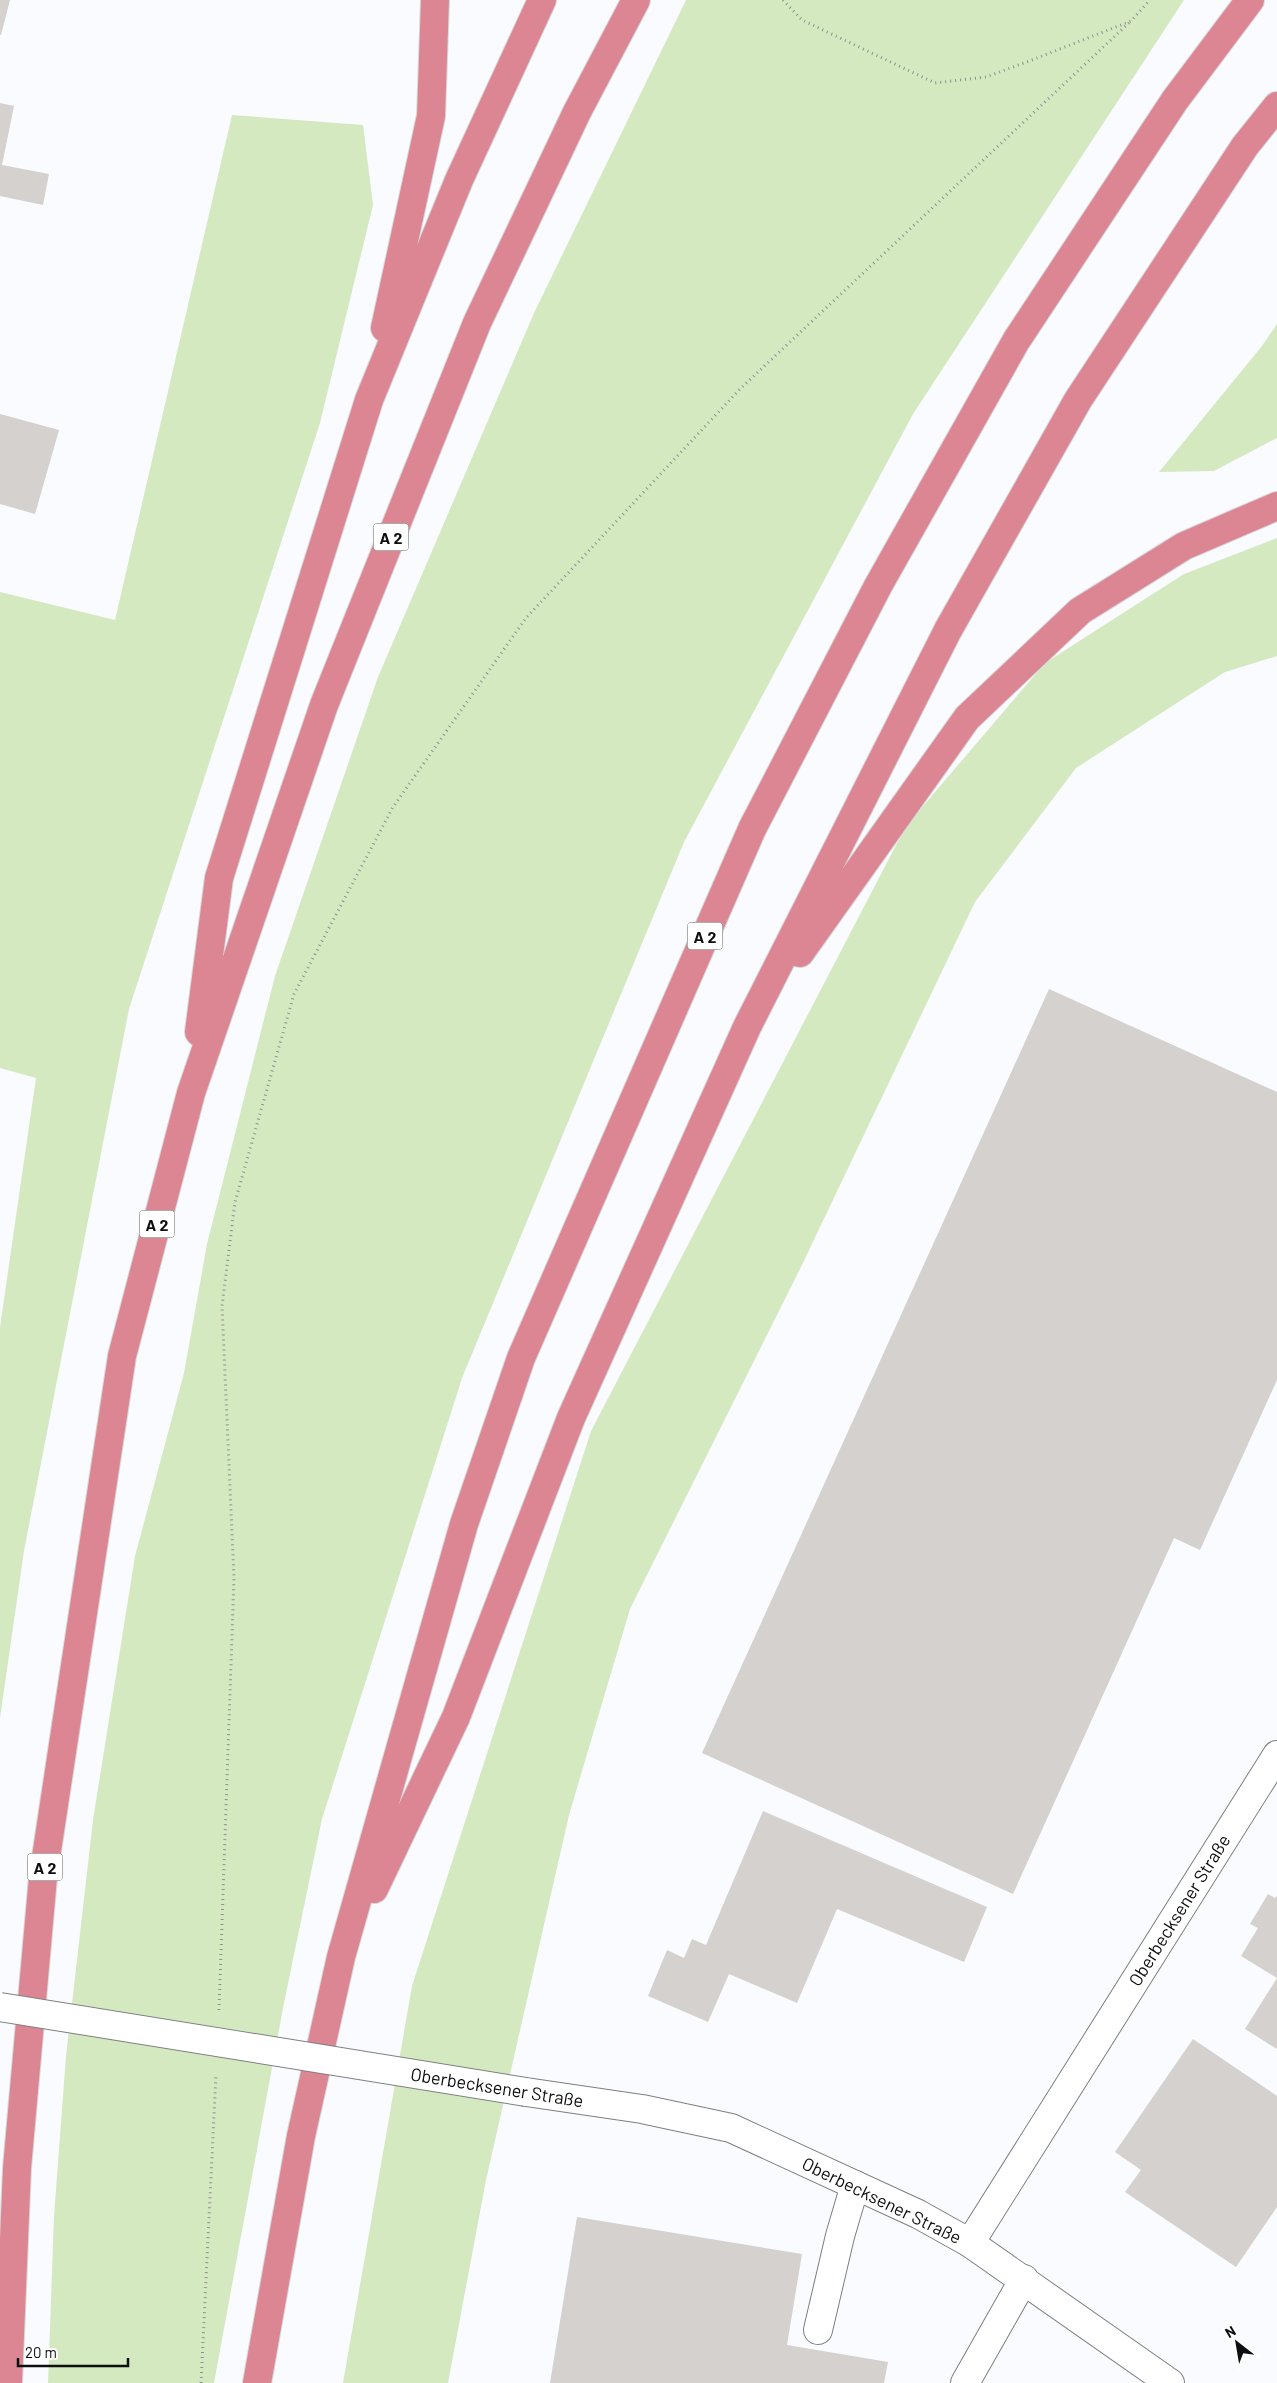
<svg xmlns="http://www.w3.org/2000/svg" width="1277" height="2383" viewBox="0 0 1277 2383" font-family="Barlow,sans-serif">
	<rect width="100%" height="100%" fill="#f9fbfe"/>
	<g fill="#d5e9c1">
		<path d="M686,0H1184L913,414L684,842L462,1378L322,1819L283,2008L214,2383H48L54,2216L66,2056L93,1820L135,1556L184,1373L207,1244L275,976L378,677L534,313Z"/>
		<path d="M232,115L363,125L373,205L320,423L129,1009L24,1551L0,1718V1327L36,1078L0,1068V592L115,620Z"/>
		<path d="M1277,324V438L1214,471L1159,472L1262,346Z"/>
		<path d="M1277,538V656L1225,672L1076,768L975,902L800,1269L630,1609L569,1815L486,2180L448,2383H343L412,1986L591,1431L906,826L1045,663L1184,574Z"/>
	</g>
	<g fill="#d4d1ce">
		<path d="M0,0H10L1,35H0Z"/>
		<path d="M0,103L14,106L2,165L49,174L43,205L0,196Z"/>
		<path d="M0,414L59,430L35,514L0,504Z"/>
		<path d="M1049,989L1277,1092V1380L1200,1550L1174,1538L1013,1894L702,1753Z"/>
		<path d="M763,1811L987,1907L964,1962L837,1909L797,2003L729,1974L708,2022L648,1996L667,1950L684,1958L692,1939L706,1945Z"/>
		<path d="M1268,1894L1275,1898L1277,1896V2049L1245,2029L1277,1978L1241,1956L1258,1928L1250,1924Z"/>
		<path d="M1193,2039L1277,2096V2207L1236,2267L1125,2192L1141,2170L1115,2152Z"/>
		<path d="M577,2217L802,2254L787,2345L888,2362L884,2383H550Z"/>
	</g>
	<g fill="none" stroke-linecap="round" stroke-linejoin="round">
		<g stroke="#7d7f82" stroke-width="30">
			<g id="minor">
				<path d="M526,2092L642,2109L731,2128L918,2214L970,2243L1170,2383"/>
				<path d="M970,2243L1277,1755"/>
				<path d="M818,2330L840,2236L855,2185"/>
				<path d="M965,2383L1024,2279"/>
			</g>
		</g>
		<g stroke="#d8d8d9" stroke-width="30">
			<g id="highway">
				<path d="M385,328L431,116L435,0"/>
				<path d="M800,953L967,718L1080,611L1184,546L1277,506"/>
				<path d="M199,1032L219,878L369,400L459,180L542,0"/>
				<path d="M374,1889L456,1717L571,1418L747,1027L948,630L1078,400L1245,146L1277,106"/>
				<path d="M8,2383L17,2168L43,1877L122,1356L191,1093L324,705L477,323L577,112L636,0"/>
				<path d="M257,2383L301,2136L341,1957L464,1524L521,1358L752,829L878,586L1016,341L1175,100L1250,0"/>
			</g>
		</g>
		<g stroke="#8e9092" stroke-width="3" stroke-dasharray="1 4" stroke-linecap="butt">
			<path d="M783,0L802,20L935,83L986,77L1032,60L1131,21L1150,0"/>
			<path d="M219,2010L234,1578L222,1306L235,1202L294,994L393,807L526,618L740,389L1131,21"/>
			<path d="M201,2383L216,2074"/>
		</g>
		<use href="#minor" stroke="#fff" stroke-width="28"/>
		<use href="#highway" stroke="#dc8693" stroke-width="28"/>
		<g stroke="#7d7f82" stroke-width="30" stroke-linecap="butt">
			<path id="minor-bridge" d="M0,2007L526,2092"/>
		</g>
		<use href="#minor-bridge" stroke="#fff" stroke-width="28"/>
	</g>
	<g text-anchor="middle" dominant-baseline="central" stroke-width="4" stroke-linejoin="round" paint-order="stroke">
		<g fill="#fff" stroke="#565657" stroke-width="1">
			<rect x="373.5" y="523.5" width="35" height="27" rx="4"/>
			<rect x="687.5" y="922.5" width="35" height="27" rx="4"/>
			<rect x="139.5" y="1210.5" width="35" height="27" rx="4"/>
			<rect x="27.5" y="1853.5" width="35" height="27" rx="4"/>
		</g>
		<g font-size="16" font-weight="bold" fill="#0d0e0f">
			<text x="391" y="537">A 2</text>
			<text x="705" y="936">A 2</text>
			<text x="157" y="1224">A 2</text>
			<text x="45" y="1867">A 2</text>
		</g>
		<g font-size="18" fill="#0d0e0f" stroke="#fff">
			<text transform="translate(1179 1910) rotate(-58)">Oberbecksener Straße</text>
			<text transform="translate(497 2087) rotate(9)">Oberbecksener Straße</text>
			<text transform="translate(882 2200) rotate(26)">Oberbecksener Straße</text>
		</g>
	</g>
	<g transform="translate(1237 2343) rotate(329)" stroke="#ffffff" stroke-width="4" paint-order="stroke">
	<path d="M0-4L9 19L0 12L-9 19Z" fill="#0d0e0f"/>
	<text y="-8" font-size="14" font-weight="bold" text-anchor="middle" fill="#0d0e0f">N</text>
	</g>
	<path d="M18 2358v8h110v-8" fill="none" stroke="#0d0e0f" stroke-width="2.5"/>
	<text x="25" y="2358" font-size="15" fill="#0d0e0f" stroke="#ffffff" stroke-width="4" paint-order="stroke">20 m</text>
</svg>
